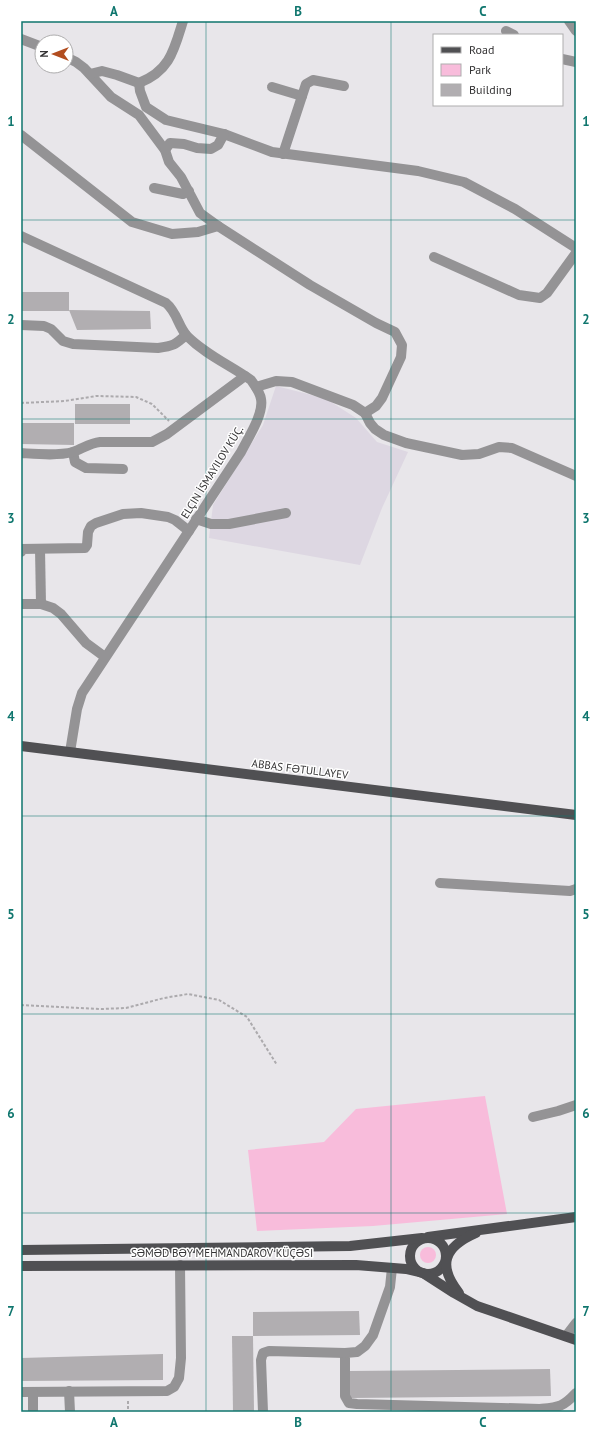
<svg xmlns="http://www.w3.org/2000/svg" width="597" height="1433" viewBox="0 0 597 1433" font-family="'PT Sans',sans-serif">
	<rect width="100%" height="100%" fill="#e8e6ea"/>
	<path fill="#ddd7e2" d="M276,386L308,394L328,400L356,418L377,442L408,452L382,508L360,565L209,538L213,505L263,425Z"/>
	<g fill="#f8bcdb">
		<path d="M485,1096L507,1214L373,1226L257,1231L248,1150L324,1142L356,1109Z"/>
		<circle cx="428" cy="1255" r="8"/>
	</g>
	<g fill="#b1aeb1">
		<rect x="21" y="292" width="48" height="19"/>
		<path d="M69,310L150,311L151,329L77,330Z"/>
		<rect x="75" y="404" width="55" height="20"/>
		<path d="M21,423H74V445L21,444Z"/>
		<path d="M359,1311L360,1335L253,1336V1312Z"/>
		<path d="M232,1336H253L254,1412H233Z"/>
		<path d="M163,1354V1380L21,1381V1358Z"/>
		<path d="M550,1369L551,1396L350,1398V1371Z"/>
	</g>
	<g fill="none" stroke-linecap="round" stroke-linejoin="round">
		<g stroke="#acaaad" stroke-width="2" stroke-dasharray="3 2" stroke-linecap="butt">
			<path d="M21,403L65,401L96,396L136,397L152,404L169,421"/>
			<path d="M21,1005L101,1009L126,1008L164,998L188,994L219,1000L247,1017L277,1065"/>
			<path d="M128,1401V1412"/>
		</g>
		<g stroke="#949395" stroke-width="10">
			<path d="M569,21L576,31"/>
			<path d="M506,31L514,35"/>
			<path d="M21,39L42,47"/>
			<path d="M66,57L76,62L84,68L111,97L139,115L165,150L169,162L181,177L200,213L218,226L310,285L376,323L395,332L402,345L401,357L382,398L376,406L365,413L353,405L292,382L276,381L256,387"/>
			<path d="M562,59L576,62"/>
			<path d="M90,74L102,71L117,75L139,83C170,71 174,50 183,21"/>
			<path d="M139,83L140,91L146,107L166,120L224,134L272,152L418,171L464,182L515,209L576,248"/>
			<path d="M272,87L302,96"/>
			<path d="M21,135L132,222L172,234L198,232L218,226"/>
			<path d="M165,150L170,143L184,144L197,148L211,149L218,145L224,134"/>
			<path d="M283,154L306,84L313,80L344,86"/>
			<path d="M154,188L183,194L189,191"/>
			<path d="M21,236L166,303C177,312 178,326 187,336C206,355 230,365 251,380C255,386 260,392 261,399C264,414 248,438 241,452L88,684L82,693L77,709L70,752"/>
			<path d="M434,257L519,295L540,298L547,293L576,253"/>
			<path d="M21,325L44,326L51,329L63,341L73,344L158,348C173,346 175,345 186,335"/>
			<path d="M365,413L370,423L375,429L384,435L406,443L462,455L479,454L499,447L512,448L576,476"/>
			<path d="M73,452L75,462L86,468L123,469"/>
			<path d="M21,453C37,454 57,456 73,452C82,449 90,443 100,442H152L167,434L245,376"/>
			<path d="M196,519L211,524H229L286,513"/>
			<path d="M40,549L41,604"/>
			<path d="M21,552V549L85,548L87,545L88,532L91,526L96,523L123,514L141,513L168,517L175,520L189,531"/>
			<path d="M21,604H41L53,608L61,614L86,643L105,657"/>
			<path d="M440,883L570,891L576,889"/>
			<path d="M533,1117L558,1111L576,1105"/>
			<path d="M392,1268L390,1287L373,1335L365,1346L357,1352L345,1353V1396L349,1403L357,1404L540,1409C559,1407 563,1407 576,1393"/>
			<path d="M566,1336L576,1323"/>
			<path d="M69,1391L70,1412"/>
			<path d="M21,1392L167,1391L174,1387L179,1378L181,1358L180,1265"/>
			<path d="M33,1412V1392"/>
			<path d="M263,1412L261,1360L263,1353L269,1351L345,1353"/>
		</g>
		<g stroke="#505053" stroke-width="10">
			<path d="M21,746L576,815"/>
			<path d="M428,1237L576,1217"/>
			<circle cx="428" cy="1256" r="18"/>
			<path d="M21,1250L350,1246L422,1238"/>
			<path d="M21,1266L356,1265L406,1269L423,1273L454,1293L477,1306L576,1340"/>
			<path d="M459,1293C437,1265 444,1247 476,1233"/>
		</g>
	</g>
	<path fill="none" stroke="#0f766e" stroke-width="1" stroke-opacity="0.55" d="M206,21V1412M391,21V1412M21,220H576M21,419H576M21,617H576M21,816H576M21,1014H576M21,1213H576"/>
	<g text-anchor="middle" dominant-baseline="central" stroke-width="3" stroke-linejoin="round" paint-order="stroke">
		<g font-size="11" fill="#343334" stroke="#fff">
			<text transform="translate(212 472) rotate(-58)">ELÇIN İSMAYILOV KÜÇ.</text>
			<text transform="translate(300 769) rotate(7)">ABBAS FƏTULLAYEV</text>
			<text x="222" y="1253">SƏMƏD BƏY MEHMANDAROV KÜÇƏSI</text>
		</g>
	</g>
	<rect width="597" height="1433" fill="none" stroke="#ffffff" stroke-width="44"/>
	<rect x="433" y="34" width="130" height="72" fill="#ffffff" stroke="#aeadae"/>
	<rect x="441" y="47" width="20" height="6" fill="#505053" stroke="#aeadae"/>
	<text x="469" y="54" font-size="12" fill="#343334">Road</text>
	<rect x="441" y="64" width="20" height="12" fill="#f8bcdb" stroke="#aeadae"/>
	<text x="469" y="74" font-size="12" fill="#343334">Park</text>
	<rect x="441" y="84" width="20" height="12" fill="#b1aeb1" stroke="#aeadae"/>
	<text x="469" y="94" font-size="12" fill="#343334">Building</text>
	<g transform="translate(54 54) rotate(270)"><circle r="19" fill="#ffffff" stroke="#aeadae"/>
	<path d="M0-3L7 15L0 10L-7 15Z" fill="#b24d1f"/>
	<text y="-6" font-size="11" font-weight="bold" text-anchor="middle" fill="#343334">N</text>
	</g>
	<rect x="22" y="22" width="553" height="1389" fill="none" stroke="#0f766e" stroke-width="1.5"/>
	<g font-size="13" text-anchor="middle" font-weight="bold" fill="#0f766e">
		<text x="114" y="16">A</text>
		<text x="298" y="16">B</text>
		<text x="483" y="16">C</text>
		<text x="11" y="126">1</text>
		<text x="586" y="126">1</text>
		<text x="11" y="324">2</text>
		<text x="586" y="324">2</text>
		<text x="11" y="523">3</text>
		<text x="586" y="523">3</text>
		<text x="11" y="721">4</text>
		<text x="586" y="721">4</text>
		<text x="11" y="919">5</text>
		<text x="586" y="919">5</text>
		<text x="11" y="1118">6</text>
		<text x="586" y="1118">6</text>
		<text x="11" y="1316">7</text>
		<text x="586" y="1316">7</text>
		<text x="114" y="1427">A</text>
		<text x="298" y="1427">B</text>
		<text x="483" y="1427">C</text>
	</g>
</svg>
